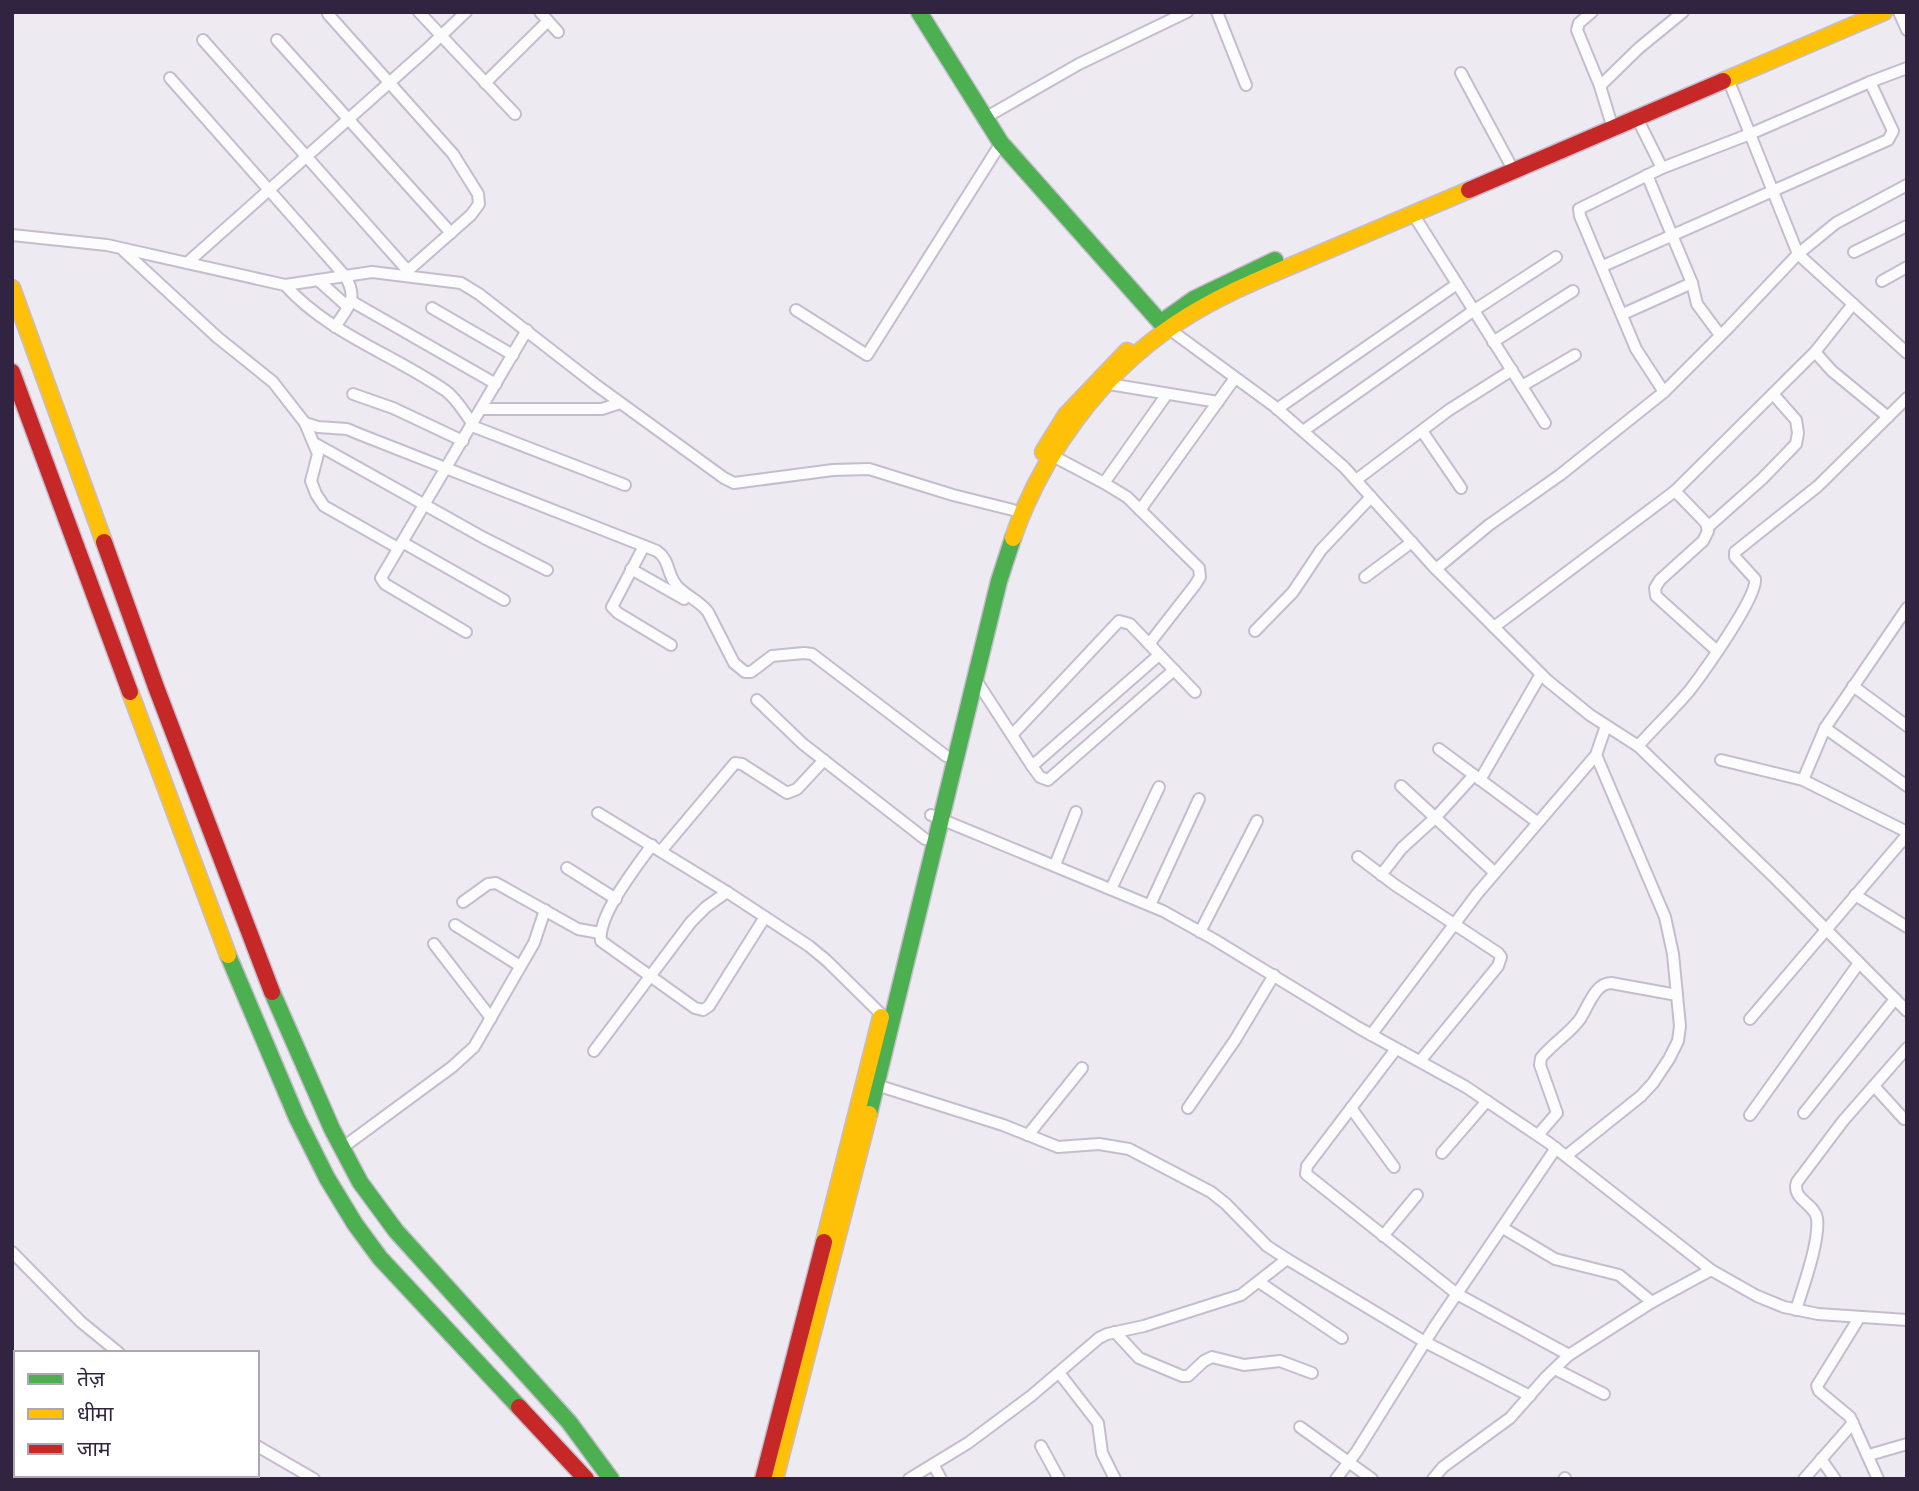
<svg xmlns="http://www.w3.org/2000/svg" width="1919" height="1491" viewBox="0 0 1919 1491" font-family="'IBM Plex Sans','Noto Sans Devanagari',sans-serif">
	<rect width="100%" height="100%" fill="#eeeaf2"/>
	<g fill="none" stroke-linecap="round" stroke-linejoin="round">
		<g stroke="#c5bdce" stroke-width="14">
			<g id="street">
				<path d="M419,12L515,114"/>
				<path d="M540,12L558,32"/>
				<path d="M1217,12L1246,85"/>
				<path d="M1592,12L1579,23L1577,30L1600,86L1610,119"/>
				<path d="M1899,12L1907,30"/>
				<path d="M328,14L453,154L478,194L479,204L471,215L404,274"/>
				<path d="M203,40L408,271"/>
				<path d="M277,40L451,233"/>
				<path d="M1461,73L1509,162"/>
				<path d="M170,78L345,276C359,299 348,307 335,327"/>
				<path d="M1728,79L1798,254L1907,353"/>
				<path d="M485,83L548,21"/>
				<path d="M1600,86L1639,48L1683,12"/>
				<path d="M1637,118L1662,168"/>
				<path d="M983,119L1079,64L1187,12"/>
				<path d="M1647,175L1692,283L1697,304L1720,335"/>
				<path d="M1413,214L1545,423"/>
				<path d="M12,235L107,245L285,285L372,272L461,283L479,294L596,385L724,478L734,483L833,470L869,469L953,495L1013,510"/>
				<path d="M124,251L217,337L273,382L305,423L318,427L347,429L359,434L657,551C670,560 667,575 677,586C686,596 700,601 708,612L734,663L745,672H751L772,656L804,653L812,654L946,756"/>
				<path d="M1854,252L1907,226"/>
				<path d="M187,263L426,50L466,12"/>
				<path d="M1603,266L1888,140L1893,131L1870,82L1907,68"/>
				<path d="M318,280L348,307"/>
				<path d="M1882,281L1907,267"/>
				<path d="M285,285C329,334 393,354 446,391C457,399 465,414 473,424"/>
				<path d="M351,301L496,384"/>
				<path d="M432,308L513,355"/>
				<path d="M796,310L867,355L1001,143"/>
				<path d="M1623,314L1692,283"/>
				<path d="M1165,326L1274,406L1344,467L1433,566L1548,681L1590,715L1638,746L1776,879L1907,1011"/>
				<path d="M1493,342L1573,291"/>
				<path d="M1815,352L1832,371L1888,417"/>
				<path d="M1109,384L1218,402"/>
				<path d="M1522,386L1575,355"/>
				<path d="M1664,392L1636,349L1580,216L1579,209L1662,168L1750,134L1870,82"/>
				<path d="M353,394L393,408L463,441"/>
				<path d="M482,409H602L620,403"/>
				<path d="M1277,409L1457,284"/>
				<path d="M305,423L318,454L311,481L316,494L324,506L398,548"/>
				<path d="M472,426L625,485"/>
				<path d="M1303,431L1473,311L1556,257"/>
				<path d="M1422,431L1461,488"/>
				<path d="M316,444L484,538L547,570"/>
				<path d="M1053,456L1104,483L1127,497L1199,568L1200,577L1195,585L1149,644"/>
				<path d="M1356,480L1449,410L1512,370"/>
				<path d="M1104,483L1167,394"/>
				<path d="M1675,491L1706,523L1708,531L1703,541L1660,580L1655,588L1656,596L1717,651"/>
				<path d="M1140,510L1235,378"/>
				<path d="M1708,527L1762,479L1796,444L1798,433L1796,420L1773,394"/>
				<path d="M402,542L504,600"/>
				<path d="M644,546L612,607L618,613L671,645"/>
				<path d="M631,569L684,599"/>
				<path d="M1436,569L1489,525L1560,475L1664,392L1729,327L1798,254L1836,223L1907,185"/>
				<path d="M1365,577L1412,542"/>
				<path d="M1494,627L1675,491L1815,352L1853,304"/>
				<path d="M1255,631L1293,592L1321,550L1371,497"/>
				<path d="M466,632L385,584L381,578L527,330"/>
				<path d="M976,680L1032,766L1040,777L1048,780L1174,670"/>
				<path d="M1853,686L1907,726"/>
				<path d="M757,700L803,744L925,839"/>
				<path d="M1825,728L1907,786"/>
				<path d="M1012,735L1119,621L1130,624L1195,692"/>
				<path d="M1638,746C1655,727 1674,709 1690,690C1703,673 1758,596 1755,579L1735,557V552L1818,486L1907,398"/>
				<path d="M1439,749L1537,822"/>
				<path d="M1721,760L1803,780L1907,832"/>
				<path d="M1032,766L1159,655"/>
				<path d="M1480,780L1541,674"/>
				<path d="M1803,780L1825,728L1907,608"/>
				<path d="M1401,786L1494,872"/>
				<path d="M598,813L727,892L809,946L826,960L882,1015"/>
				<path d="M931,815L1163,911L1215,940L1359,1028L1466,1087L1549,1143L1711,1270L1757,1296L1784,1307L1818,1314L1907,1320"/>
				<path d="M652,845C637,866 597,916 601,941L695,1008L703,1010L709,1006L765,917"/>
				<path d="M661,851L735,763L742,764L787,793L797,789L824,760"/>
				<path d="M1358,857L1395,885L1498,953L1501,957L1498,966L1420,1061"/>
				<path d="M1055,865L1076,812"/>
				<path d="M567,868L616,899"/>
				<path d="M1381,875L1402,848L1435,818L1474,775"/>
				<path d="M1111,889L1159,787"/>
				<path d="M1855,895L1907,927"/>
				<path d="M463,902L488,884L496,883L578,929L600,933"/>
				<path d="M1150,905L1199,799"/>
				<path d="M455,925L520,966"/>
				<path d="M1200,932L1257,821"/>
				<path d="M434,944L491,1018"/>
				<path d="M1750,1019L1907,835"/>
				<path d="M1371,1035L1477,894L1596,755L1606,726"/>
				<path d="M1396,1049L1307,1166L1306,1174L1457,1294L1569,1355"/>
				<path d="M594,1051L691,922L706,907L727,892"/>
				<path d="M870,1083L1003,1125L1058,1147L1099,1144L1129,1149L1211,1192L1226,1204L1267,1246L1287,1259L1425,1342L1530,1396"/>
				<path d="M1874,1086L1904,1119"/>
				<path d="M1188,1108L1235,1040L1274,975"/>
				<path d="M1351,1108L1394,1167"/>
				<path d="M1804,1113L1895,999"/>
				<path d="M1750,1115L1859,963"/>
				<path d="M1028,1135L1082,1068"/>
				<path d="M1538,1135L1557,1113L1540,1065L1541,1058C1552,1044 1569,1034 1580,1019C1588,1007 1595,983 1611,983L1677,995"/>
				<path d="M342,1148L452,1067L474,1047L534,943L545,910"/>
				<path d="M1442,1153L1487,1101"/>
				<path d="M1566,1156L1641,1096L1653,1083L1669,1059L1678,1041L1680,1026L1673,954L1665,917L1596,755"/>
				<path d="M1503,1228L1555,1259L1619,1275L1652,1302"/>
				<path d="M1383,1236L1417,1195"/>
				<path d="M12,1252L81,1322L119,1353"/>
				<path d="M1259,1282L1342,1338"/>
				<path d="M1796,1310C1803,1287 1820,1241 1817,1218C1814,1203 1791,1199 1797,1182L1843,1121L1907,1048"/>
				<path d="M1859,1318L1817,1386L1819,1391L1850,1417L1878,1479"/>
				<path d="M1115,1332L1139,1358L1182,1376H1188L1204,1361L1212,1357L1244,1365L1280,1361L1312,1373"/>
				<path d="M1555,1369L1604,1394"/>
				<path d="M1060,1374L1098,1423L1102,1453L1115,1479"/>
				<path d="M1300,1427L1372,1479"/>
				<path d="M12,1440L16,1437"/>
				<path d="M257,1446L314,1479"/>
				<path d="M1041,1446L1059,1479"/>
				<path d="M1869,1455L1907,1444"/>
				<path d="M1821,1459L1835,1479"/>
				<path d="M934,1466L941,1479"/>
				<path d="M68,1475L71,1479"/>
				<path d="M191,1479L196,1475"/>
				<path d="M233,1479L235,1475"/>
				<path d="M909,1479L968,1443L1031,1396L1099,1338L1107,1334L1144,1326L1241,1295L1287,1259"/>
				<path d="M1336,1479L1357,1451L1435,1326L1556,1148"/>
				<path d="M1433,1479L1443,1467L1510,1418L1546,1377L1569,1355L1652,1302L1711,1270"/>
				<path d="M1564,1479L1565,1478"/>
				<path d="M1804,1479L1853,1423"/>
			</g>
		</g>
		<g stroke="#c5bdce" stroke-width="19">
			<g id="fast">
				<path d="M919,12L1001,143L1160,322"/>
				<path d="M1163,321L1194,299L1275,260"/>
				<path d="M228,955L297,1118L327,1178L355,1224L380,1258L519,1407"/>
				<path d="M272,992L332,1129L360,1182L396,1231L569,1422L611,1479"/>
				<path d="M869,1114L999,581L1013,538"/>
			</g>
		</g>
		<g stroke="#c5bdce" stroke-width="19">
			<g id="slow">
				<path d="M1723,81L1884,12"/>
				<path d="M12,288L104,542"/>
				<path d="M1043,452L1066,415L1127,351"/>
				<path d="M1013,538C1042,454 1100,375 1174,325C1215,297 1262,278 1307,259C1361,236 1415,213 1469,190"/>
				<path d="M130,692L228,955"/>
				<path d="M824,1242L881,1017"/>
				<path d="M775,1479L869,1114"/>
			</g>
		</g>
		<g stroke="#c5bdce" stroke-width="19">
			<g id="jam">
				<path d="M1469,190L1723,81"/>
				<path d="M12,372L130,692"/>
				<path d="M104,542L156,687L272,992"/>
				<path d="M519,1407L586,1479"/>
				<path d="M763,1479L824,1242"/>
			</g>
		</g>
		<use href="#street" stroke="#fcfcfd" stroke-width="10"/>
		<use href="#fast" stroke="#4caf50" stroke-width="16"/>
		<use href="#slow" stroke="#ffc107" stroke-width="16"/>
		<use href="#jam" stroke="#c62828" stroke-width="16"/>
	</g>
	<rect width="1919" height="1491" fill="none" stroke="#302440" stroke-width="28"/>
	<rect x="14" y="1351" width="245" height="126" fill="#ffffff" stroke="#aca7b3" stroke-width="2"/>
	<rect x="28" y="1374" width="35" height="10" fill="#4caf50" stroke="#aca7b3" stroke-width="2"/>
	<text x="77" y="1386" font-size="21" fill="#302440">तेज़</text>
	<rect x="28" y="1409" width="35" height="10" fill="#ffc107" stroke="#aca7b3" stroke-width="2"/>
	<text x="77" y="1421" font-size="21" fill="#302440">धीमा</text>
	<rect x="28" y="1444" width="35" height="10" fill="#c62828" stroke="#aca7b3" stroke-width="2"/>
	<text x="77" y="1456" font-size="21" fill="#302440">जाम</text>
</svg>
